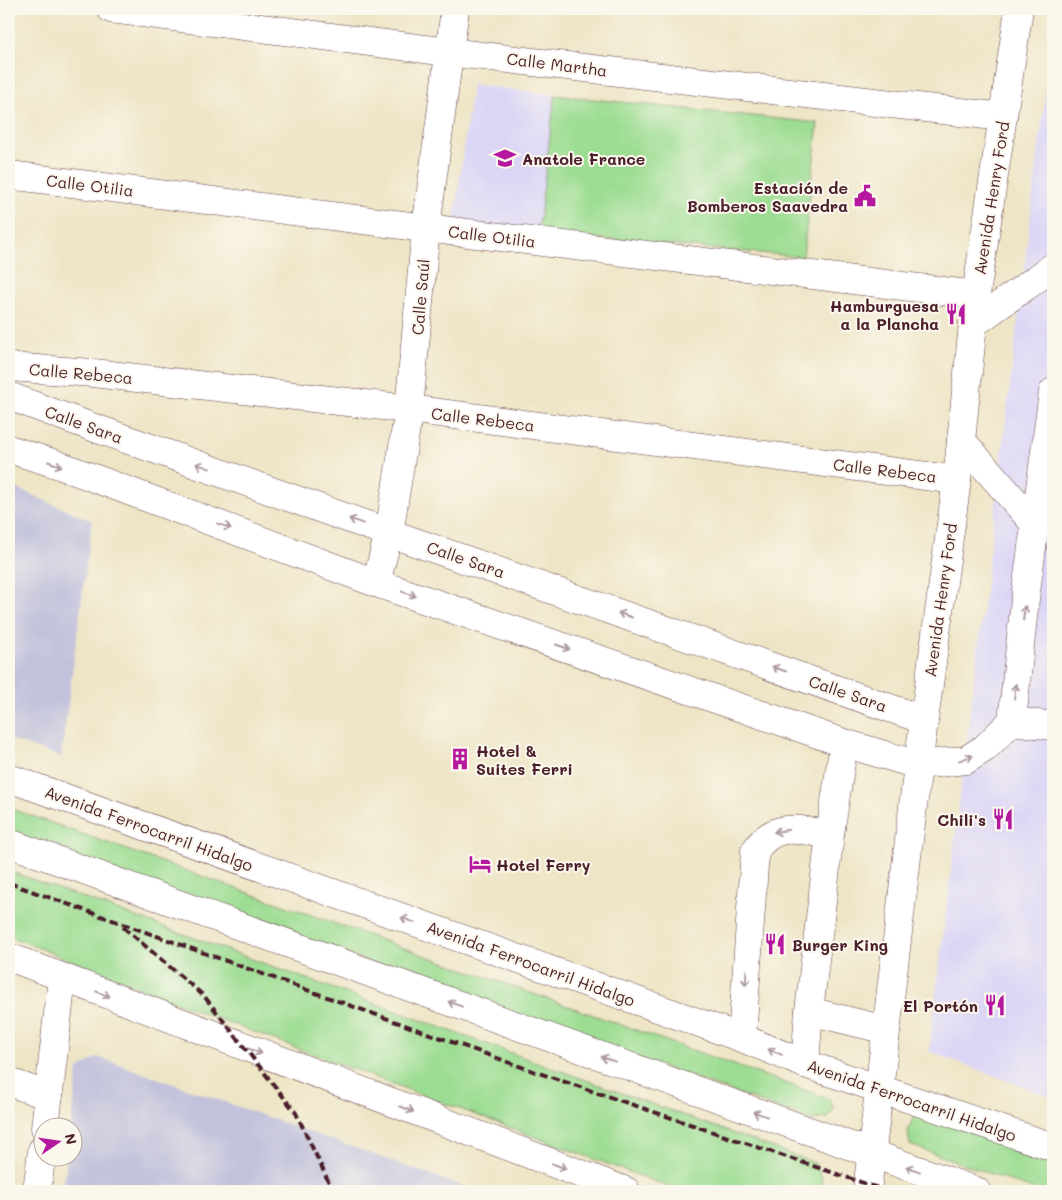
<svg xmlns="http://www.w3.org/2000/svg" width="1062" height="1200" viewBox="0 0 1062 1200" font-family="Mali,sans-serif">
	<rect width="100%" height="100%" fill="#fbf7ec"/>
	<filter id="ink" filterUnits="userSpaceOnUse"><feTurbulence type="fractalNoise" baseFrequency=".02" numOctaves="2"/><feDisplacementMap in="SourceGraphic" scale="10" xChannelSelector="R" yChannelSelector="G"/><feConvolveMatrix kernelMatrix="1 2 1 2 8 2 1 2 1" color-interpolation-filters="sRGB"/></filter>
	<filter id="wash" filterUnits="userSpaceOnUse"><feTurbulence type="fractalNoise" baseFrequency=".0096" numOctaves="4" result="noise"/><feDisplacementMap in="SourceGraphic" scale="20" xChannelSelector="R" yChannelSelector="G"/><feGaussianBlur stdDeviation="1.12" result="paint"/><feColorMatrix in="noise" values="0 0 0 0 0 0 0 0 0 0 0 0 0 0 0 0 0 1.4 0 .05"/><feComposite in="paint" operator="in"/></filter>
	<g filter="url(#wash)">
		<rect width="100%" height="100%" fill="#eee5c6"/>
		<g fill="#dcd6f6">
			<path d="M1053,31V1098L929,1051Z"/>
			<path d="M472,84L555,95L538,233L454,222Z"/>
		</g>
		<g fill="#c2c2dc">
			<path d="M9,485L92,521L61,757L9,739Z"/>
			<path d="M98,1057L476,1191H63L67,1158H72V1128L71,1127L78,1069Z"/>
		</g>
		<g fill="#9ddd93" stroke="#747e5f">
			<path d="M555,95L818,123L803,257L538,233Z"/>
			<path d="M9,808L816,1094L829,1099L834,1109L828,1118L811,1120L9,833Z"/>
			<path d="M9,871L815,1163L822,1178L820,1191H680L192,1009L9,936Z"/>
			<path d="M913,1117L928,1118L1053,1160V1191H1038L910,1145L908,1132Z"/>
		</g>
	</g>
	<g filter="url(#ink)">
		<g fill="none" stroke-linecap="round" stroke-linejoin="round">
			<g stroke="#633d42" stroke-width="29">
				<g id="minor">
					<path d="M111,9L448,52L1003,117"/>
					<path d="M9,175L426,228L976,295"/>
					<path d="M973,324L1053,267"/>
					<path d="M9,367L93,373L409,409L957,480"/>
					<path d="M9,396L67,418L389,533L924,720"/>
					<path d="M961,440L1035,524"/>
					<path d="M9,449L56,464L376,583L844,743L918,765L966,760L985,748L1012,721L1025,599L1053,392"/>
					<path d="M376,583L389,533L409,409L426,228L455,9"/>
					<path d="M1012,721L1053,726"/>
					<path d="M9,957L626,1191"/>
					<path d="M809,1011L886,1030"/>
					<path d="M742,1038L755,851C775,820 799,831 830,834"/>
					<path d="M805,1064L809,1011L830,834L844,743"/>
					<path d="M9,1082L49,1096"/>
					<path d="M45,1128L62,978"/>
					<path d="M37,1191L42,1150"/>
					<path d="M867,1191L918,765L957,480L976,295L1019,9"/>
				</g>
			</g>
			<g stroke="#633d42" stroke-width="29">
				<g id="major">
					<path d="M9,778L742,1038L805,1064L1053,1147"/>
					<path d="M9,843L976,1191"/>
				</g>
			</g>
			<use href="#minor" stroke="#fff" stroke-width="28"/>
			<use href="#major" stroke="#fff" stroke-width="28"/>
			<g stroke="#4a1f2b" stroke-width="4" stroke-dasharray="8 4" stroke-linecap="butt">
				<path d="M9,883L533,1071L887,1191"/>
				<path d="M123,927L204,996L296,1113L333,1191"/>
			</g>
		</g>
		<defs><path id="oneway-shaft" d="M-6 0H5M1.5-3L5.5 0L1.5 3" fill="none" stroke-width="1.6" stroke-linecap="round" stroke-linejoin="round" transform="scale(1.25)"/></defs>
		<g stroke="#ae9aa0">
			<use href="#oneway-shaft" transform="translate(55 464) rotate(19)"/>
			<use href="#oneway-shaft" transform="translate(203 466) rotate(-160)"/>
			<use href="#oneway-shaft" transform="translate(356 521) rotate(-160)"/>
			<use href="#oneway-shaft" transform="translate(224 526) rotate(20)"/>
			<use href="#oneway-shaft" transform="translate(409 594) rotate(19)"/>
			<use href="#oneway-shaft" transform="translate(1024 613) rotate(-83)"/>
			<use href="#oneway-shaft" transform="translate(625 615) rotate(-161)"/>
			<use href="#oneway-shaft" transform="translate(563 647) rotate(19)"/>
			<use href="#oneway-shaft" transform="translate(779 669) rotate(-161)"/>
			<use href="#oneway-shaft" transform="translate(1015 691) rotate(-84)"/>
			<use href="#oneway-shaft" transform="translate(966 758) rotate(-20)"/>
			<use href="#oneway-shaft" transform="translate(781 831) rotate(170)"/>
			<use href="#oneway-shaft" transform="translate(408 920) rotate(-160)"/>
			<use href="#oneway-shaft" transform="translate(746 978) rotate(94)"/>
			<use href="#oneway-shaft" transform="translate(103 994) rotate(21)"/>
			<use href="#oneway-shaft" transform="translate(455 1004) rotate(-160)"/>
			<use href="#oneway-shaft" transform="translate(255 1051) rotate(21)"/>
			<use href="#oneway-shaft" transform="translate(775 1052) rotate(-158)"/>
			<use href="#oneway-shaft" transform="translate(608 1059) rotate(-160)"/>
			<use href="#oneway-shaft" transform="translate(407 1109) rotate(21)"/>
			<use href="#oneway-shaft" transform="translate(760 1114) rotate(-160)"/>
			<use href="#oneway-shaft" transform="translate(559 1166) rotate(21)"/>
			<use href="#oneway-shaft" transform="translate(913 1169) rotate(-160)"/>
		</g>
	</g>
	<defs>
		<g id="school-bare" transform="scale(1.725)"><path d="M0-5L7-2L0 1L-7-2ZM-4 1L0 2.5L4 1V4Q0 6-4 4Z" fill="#b5179e" stroke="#fbf7ec" stroke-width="2.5" paint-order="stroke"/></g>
		<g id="civic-bare" transform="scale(1.725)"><path d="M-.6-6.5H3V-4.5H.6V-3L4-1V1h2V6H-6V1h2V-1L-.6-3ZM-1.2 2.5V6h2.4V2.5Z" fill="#b5179e" stroke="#fbf7ec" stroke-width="2.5" paint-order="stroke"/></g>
		<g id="restaurant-bare" transform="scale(1.725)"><path d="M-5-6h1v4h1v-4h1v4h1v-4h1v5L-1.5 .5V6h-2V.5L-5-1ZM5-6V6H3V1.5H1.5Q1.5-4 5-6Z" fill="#b5179e" stroke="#fbf7ec" stroke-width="2.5" paint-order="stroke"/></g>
		<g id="building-bare" transform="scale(1.725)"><path d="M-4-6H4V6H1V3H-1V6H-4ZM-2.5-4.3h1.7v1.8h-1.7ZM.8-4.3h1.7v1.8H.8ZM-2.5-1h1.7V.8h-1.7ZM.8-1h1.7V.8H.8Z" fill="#b5179e" stroke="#fbf7ec" stroke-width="2.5" paint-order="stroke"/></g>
		<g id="hotel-bare" transform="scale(1.725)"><path d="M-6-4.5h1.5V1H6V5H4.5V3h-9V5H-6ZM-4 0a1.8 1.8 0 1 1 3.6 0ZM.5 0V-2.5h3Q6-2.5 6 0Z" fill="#b5179e" stroke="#fbf7ec" stroke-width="2.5" paint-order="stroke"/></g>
	</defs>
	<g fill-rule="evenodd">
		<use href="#school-bare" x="505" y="158"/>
		<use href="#civic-bare" x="865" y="196"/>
		<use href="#restaurant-bare" x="956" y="314"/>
		<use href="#building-bare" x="460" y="759"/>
		<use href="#restaurant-bare" x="1003" y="819"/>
		<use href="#hotel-bare" x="480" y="864"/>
		<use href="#restaurant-bare" x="775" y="944"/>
		<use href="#restaurant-bare" x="995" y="1005"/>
	</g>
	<g text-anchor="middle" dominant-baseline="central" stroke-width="4" stroke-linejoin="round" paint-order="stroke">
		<g font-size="16" fill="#4a1f2b" stroke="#fbf7ec">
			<text transform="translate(557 64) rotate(7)">Calle Martha</text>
			<text transform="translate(90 185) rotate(7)">Calle Otilia</text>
			<text transform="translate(991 198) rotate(-81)">Avenida Henry Ford</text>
			<text transform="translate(492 236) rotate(7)">Calle Otilia</text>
			<text transform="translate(420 297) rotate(-85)">Calle Saúl</text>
			<text transform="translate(81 373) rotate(5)">Calle Rebeca</text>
			<text transform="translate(483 419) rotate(7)">Calle Rebeca</text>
			<text transform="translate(84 424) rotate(20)">Calle Sara</text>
			<text transform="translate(885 470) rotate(7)">Calle Rebeca</text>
			<text transform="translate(466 559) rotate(19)">Calle Sara</text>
			<text transform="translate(940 600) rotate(-82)">Avenida Henry Ford</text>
			<text transform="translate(848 693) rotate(19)">Calle Sara</text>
			<text transform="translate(149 828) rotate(20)">Avenida Ferrocarril Hidalgo</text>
			<text transform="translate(531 963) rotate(20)">Avenida Ferrocarril Hidalgo</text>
			<text transform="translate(912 1100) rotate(19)">Avenida Ferrocarril Hidalgo</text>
		</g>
		<g font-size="16" font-weight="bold" fill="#4a1f2b" stroke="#fbf7ec" text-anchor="start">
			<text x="522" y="158">Anatole France</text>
			<text x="848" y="187" text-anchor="end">Estación de<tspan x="848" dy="18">Bomberos Saavedra</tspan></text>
			<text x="939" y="305" text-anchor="end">Hamburguesa<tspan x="939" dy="18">a la Plancha</tspan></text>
			<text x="476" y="750">Hotel &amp;<tspan x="476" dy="18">Suites Ferri</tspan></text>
			<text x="986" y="819" text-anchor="end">Chili's</text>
			<text x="496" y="864">Hotel Ferry</text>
			<text x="792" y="944">Burger King</text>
			<text x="978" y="1005" text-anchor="end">El Portón</text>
		</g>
	</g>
	<rect width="1062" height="1200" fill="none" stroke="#fbf7ec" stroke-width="30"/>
	<g transform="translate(58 1142) rotate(77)"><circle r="24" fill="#fbf7ec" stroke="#b4a19f"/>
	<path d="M0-4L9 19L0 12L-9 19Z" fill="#b5179e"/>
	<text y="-8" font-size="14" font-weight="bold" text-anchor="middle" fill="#4a1f2b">N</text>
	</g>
</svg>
